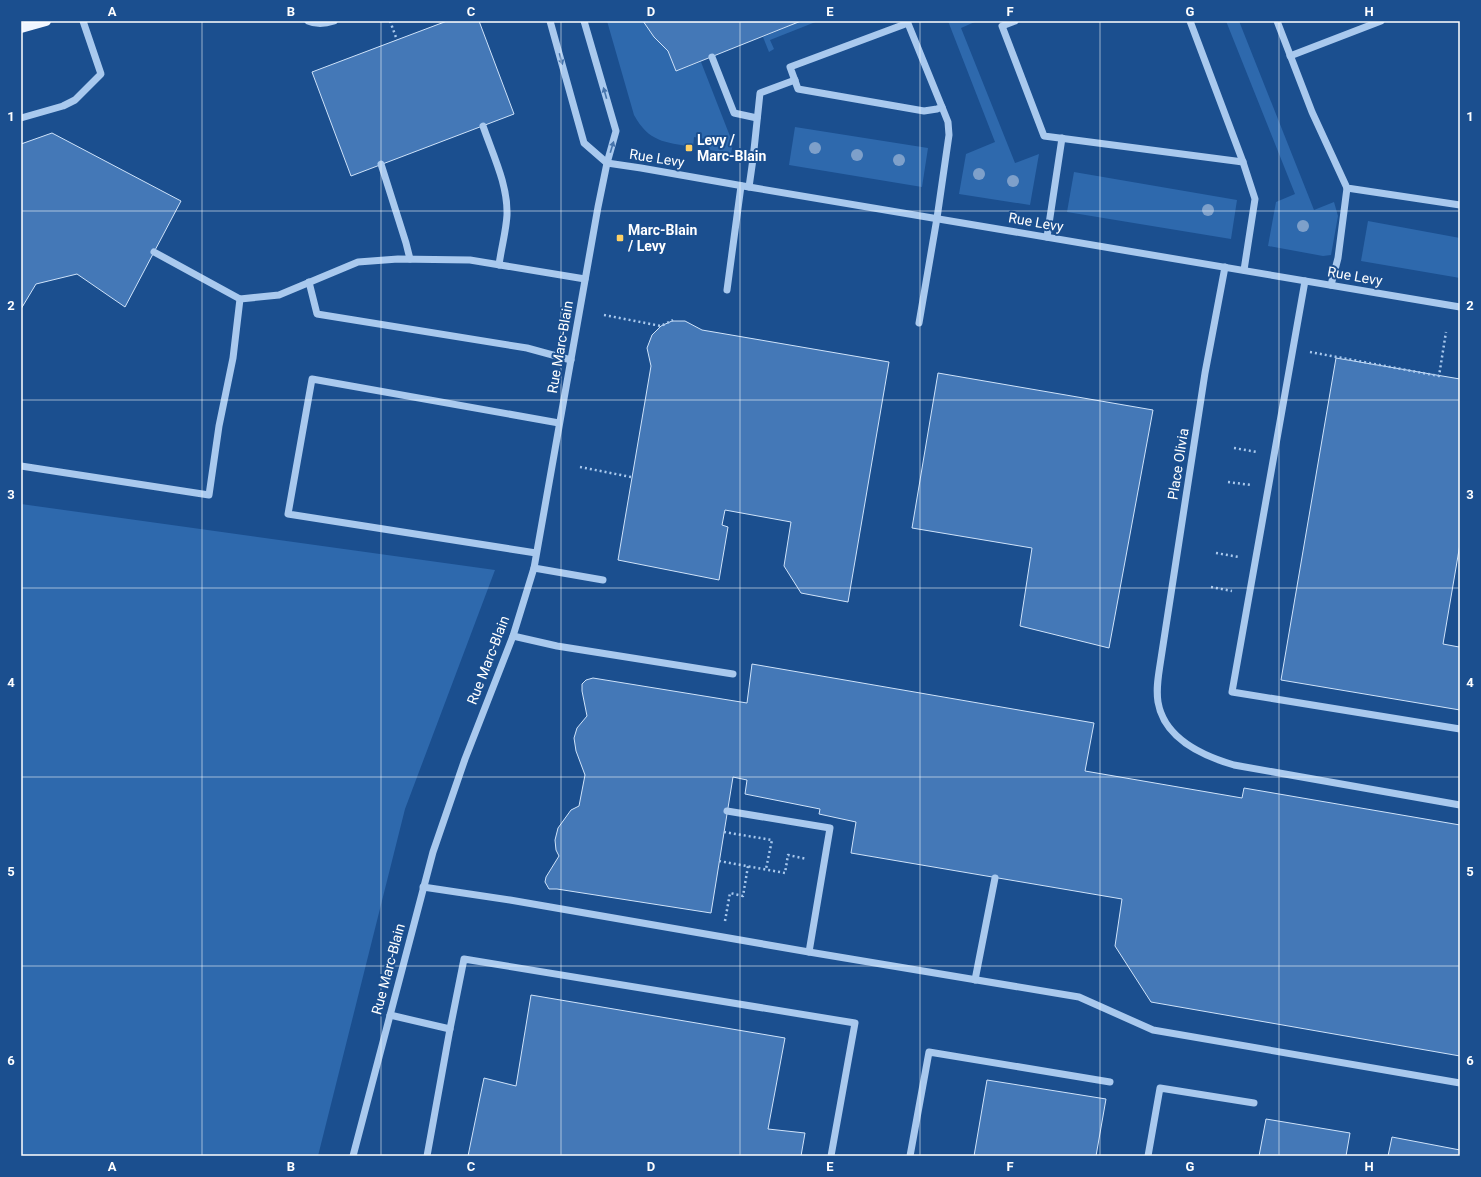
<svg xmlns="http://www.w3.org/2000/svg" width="1481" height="1177" viewBox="0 0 1481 1177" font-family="Roboto,sans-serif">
	<rect width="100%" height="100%" fill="#1b4f8f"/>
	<g fill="#2e69ad">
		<path d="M607,21H643L668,51L676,71L701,62L733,144L731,153L709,150L710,140L694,137L693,147C664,142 649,142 634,115Z"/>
		<path d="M801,21H818L770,40L774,49L769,52L763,37Z"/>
		<path d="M948,21H977L961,28L1015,163L1039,154L1030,205L959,194L966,154L995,142Z"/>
		<path d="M1226,21H1239L1314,210L1334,202L1338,216L1331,255L1323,256L1268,246L1276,202L1295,194Z"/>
		<path d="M795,127L928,148L922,187L789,165Z"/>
		<path d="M1074,172L1237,200L1231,239L1067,212Z"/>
		<path d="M1368,221L1460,238V278L1361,261Z"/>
		<path d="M21,504L495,570L405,809L318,1156H21Z"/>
	</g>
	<g fill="#4478b7" stroke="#cfe3fa">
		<path d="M447,21H479L514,114L351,176L312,72Z"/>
		<path d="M643,21H801L676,71L668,51L654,37Z"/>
		<path d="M52,133L181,201L125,307L77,274L36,284L21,309V144Z"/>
		<path d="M672,321H685L702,330L889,362L848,602L801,593L784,566L791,522L725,510L722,525L728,527L719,580L618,560L651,366L647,348L652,335L661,326Z"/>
		<path d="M1336,358L1460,379V544L1443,644L1459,647L1460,643V710L1281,680Z"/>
		<path d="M938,373L1153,410L1109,648L1020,626L1032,548L912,528Z"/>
		<path d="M752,664L1094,723L1085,771L1242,798L1244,788L1460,825V1056L1151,1002L1115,946L1122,899L851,853L856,822L819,814L820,809L745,794L747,780L733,777L711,913L557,889H549L545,882L546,877L559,856L556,850L555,840L558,828L571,810L579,806L585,775L576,751L574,738L577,728L587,716L582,691V684L586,680L593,678L747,703Z"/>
		<path d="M531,995L785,1038L768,1129L805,1133L801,1156H468L484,1078L516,1086Z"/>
		<path d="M987,1080L1106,1099L1096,1156H974Z"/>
		<path d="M1266,1119L1350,1133L1346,1156H1259Z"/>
		<path d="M1392,1137L1460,1150V1156H1388Z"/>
	</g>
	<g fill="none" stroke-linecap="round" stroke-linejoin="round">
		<g stroke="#a9c9ee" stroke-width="2.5" stroke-dasharray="2 3" stroke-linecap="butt">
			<path d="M390,21L397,40"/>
			<path d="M604,315L661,326L673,320"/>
			<path d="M1310,352L1439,376L1446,332"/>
			<path d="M1234,448L1257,452"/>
			<path d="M580,467L631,477"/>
			<path d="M1228,482L1251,485"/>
			<path d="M1216,553L1239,557"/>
			<path d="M1211,587L1232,591"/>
			<path d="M724,832L772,840L766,869"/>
			<path d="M719,861L785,873L788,855L807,859"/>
			<path d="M725,921L730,893L743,896L748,866"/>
		</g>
		<g stroke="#a9c9ee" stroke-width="7">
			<path d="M308,21C317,25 325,24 334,21"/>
			<path d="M550,21L584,143L607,163"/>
			<path d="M907,21L942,107L937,109L924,111L798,89L790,67L908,23"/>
			<path d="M1015,21L1002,26L1044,136L1243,162"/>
			<path d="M1190,21L1243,162L1255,199L1244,270"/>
			<path d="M1277,21L1312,112L1347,188L1460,205"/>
			<path d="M1290,56L1381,21"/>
			<path d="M712,57L734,113L757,118"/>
			<path d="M21,118L63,106L75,100L101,74L83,21"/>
			<path d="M483,126C493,155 508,185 507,215C506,232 501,249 499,265"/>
			<path d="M607,163L641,168L749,187L1460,307"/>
			<path d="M381,164L406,243L410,259"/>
			<path d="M749,187L753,159L760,93L795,80"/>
			<path d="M1047,237L1062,138"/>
			<path d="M154,252L240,299"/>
			<path d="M1225,267L1205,373L1160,665C1158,678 1156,689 1158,702C1164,738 1203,756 1234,765L1460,805"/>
			<path d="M1305,281L1232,692L1460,729"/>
			<path d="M309,282L317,314L527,348L571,360"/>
			<path d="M1331,285L1338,258L1347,188"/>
			<path d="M727,290L741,186"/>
			<path d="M919,323L937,218L949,135L948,122L942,107"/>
			<path d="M21,466L209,495L219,426L233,358L240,299L279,295L358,262L398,259L470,260L585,279"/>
			<path d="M536,553L288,514L312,379L559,423"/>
			<path d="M534,568L603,580"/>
			<path d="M513,636L557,646L733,674"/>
			<path d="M727,811L830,828L809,952"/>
			<path d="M423,887L510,900L809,952L1079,997L1153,1030L1460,1083"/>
			<path d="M975,980L995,878"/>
			<path d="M390,1015L450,1029L427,1156"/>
			<path d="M450,1029L464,959L855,1023L831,1156"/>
			<path d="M353,1156L433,852L465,759L513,636L534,568L598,207L607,163L616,131L584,21"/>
			<path d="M910,1156L929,1052L1110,1082"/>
			<path d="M1148,1156L1160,1088L1254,1103"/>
		</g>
		<path stroke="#f0f6ff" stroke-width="10" d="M21,28L46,21"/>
	</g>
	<g fill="#7ea0ca">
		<circle cx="815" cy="148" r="6"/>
		<circle cx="857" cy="155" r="6"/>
		<circle cx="899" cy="160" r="6"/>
		<circle cx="979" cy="174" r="6"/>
		<circle cx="1013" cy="181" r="6"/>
		<circle cx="1208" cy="210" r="6"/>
		<circle cx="1303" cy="226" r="6"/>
	</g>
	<defs><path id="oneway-solid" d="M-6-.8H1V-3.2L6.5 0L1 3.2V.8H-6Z"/></defs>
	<g fill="#4674ac">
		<use href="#oneway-solid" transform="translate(561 59) rotate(74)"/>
		<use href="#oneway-solid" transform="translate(605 93) rotate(-106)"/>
		<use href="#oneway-solid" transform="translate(612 147) rotate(-73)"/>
	</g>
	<path fill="none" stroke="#fff" stroke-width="1" stroke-opacity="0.55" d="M202,21V1156M381,21V1156M561,21V1156M740,21V1156M920,21V1156M1100,21V1156M1279,21V1156M21,211H1460M21,400H1460M21,588H1460M21,777H1460M21,966H1460"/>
	<g fill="#ffd166" stroke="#1b4f8f" stroke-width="1.5">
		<rect x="685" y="144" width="8" height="8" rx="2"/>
		<rect x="616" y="234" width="8" height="8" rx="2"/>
	</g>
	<g text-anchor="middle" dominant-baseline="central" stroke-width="4" stroke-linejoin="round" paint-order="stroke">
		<g font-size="14" font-weight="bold" fill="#fff" stroke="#1b4f8f" text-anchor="start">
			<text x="697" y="140">Levy /<tspan x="697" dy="16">Marc-Blain</tspan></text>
			<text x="628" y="230">Marc-Blain<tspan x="628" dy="16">/ Levy</tspan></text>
		</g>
		<g font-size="14" fill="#fff" stroke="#1b4f8f">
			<text transform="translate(657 158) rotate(9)">Rue Levy</text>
			<text transform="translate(1036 222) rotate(10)">Rue Levy</text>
			<text transform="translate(1355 276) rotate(10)">Rue Levy</text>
			<text transform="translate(560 347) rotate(-80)">Rue Marc-Blain</text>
			<text transform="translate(1178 464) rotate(-81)">Place Olivia</text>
			<text transform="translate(488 660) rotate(-69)">Rue Marc-Blain</text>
			<text transform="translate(388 969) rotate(-75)">Rue Marc-Blain</text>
		</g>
	</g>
	<rect width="1481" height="1177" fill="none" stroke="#1b4f8f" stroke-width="44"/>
	<rect x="22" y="22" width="1437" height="1133" fill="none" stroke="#fff" stroke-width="1.5"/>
	<g font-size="13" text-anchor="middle" font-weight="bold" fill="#fff">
		<text x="112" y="16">A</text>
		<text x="291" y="16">B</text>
		<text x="471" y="16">C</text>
		<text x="651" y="16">D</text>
		<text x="830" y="16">E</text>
		<text x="1010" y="16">F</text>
		<text x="1190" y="16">G</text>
		<text x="1369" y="16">H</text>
		<text x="11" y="121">1</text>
		<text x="1470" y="121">1</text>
		<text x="11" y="310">2</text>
		<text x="1470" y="310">2</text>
		<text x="11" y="499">3</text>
		<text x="1470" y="499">3</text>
		<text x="11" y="687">4</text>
		<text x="1470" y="687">4</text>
		<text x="11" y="876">5</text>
		<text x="1470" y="876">5</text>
		<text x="11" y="1065">6</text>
		<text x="1470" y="1065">6</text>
		<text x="112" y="1171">A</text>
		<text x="291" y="1171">B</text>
		<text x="471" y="1171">C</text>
		<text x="651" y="1171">D</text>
		<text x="830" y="1171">E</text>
		<text x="1010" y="1171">F</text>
		<text x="1190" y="1171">G</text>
		<text x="1369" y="1171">H</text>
	</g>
</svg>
